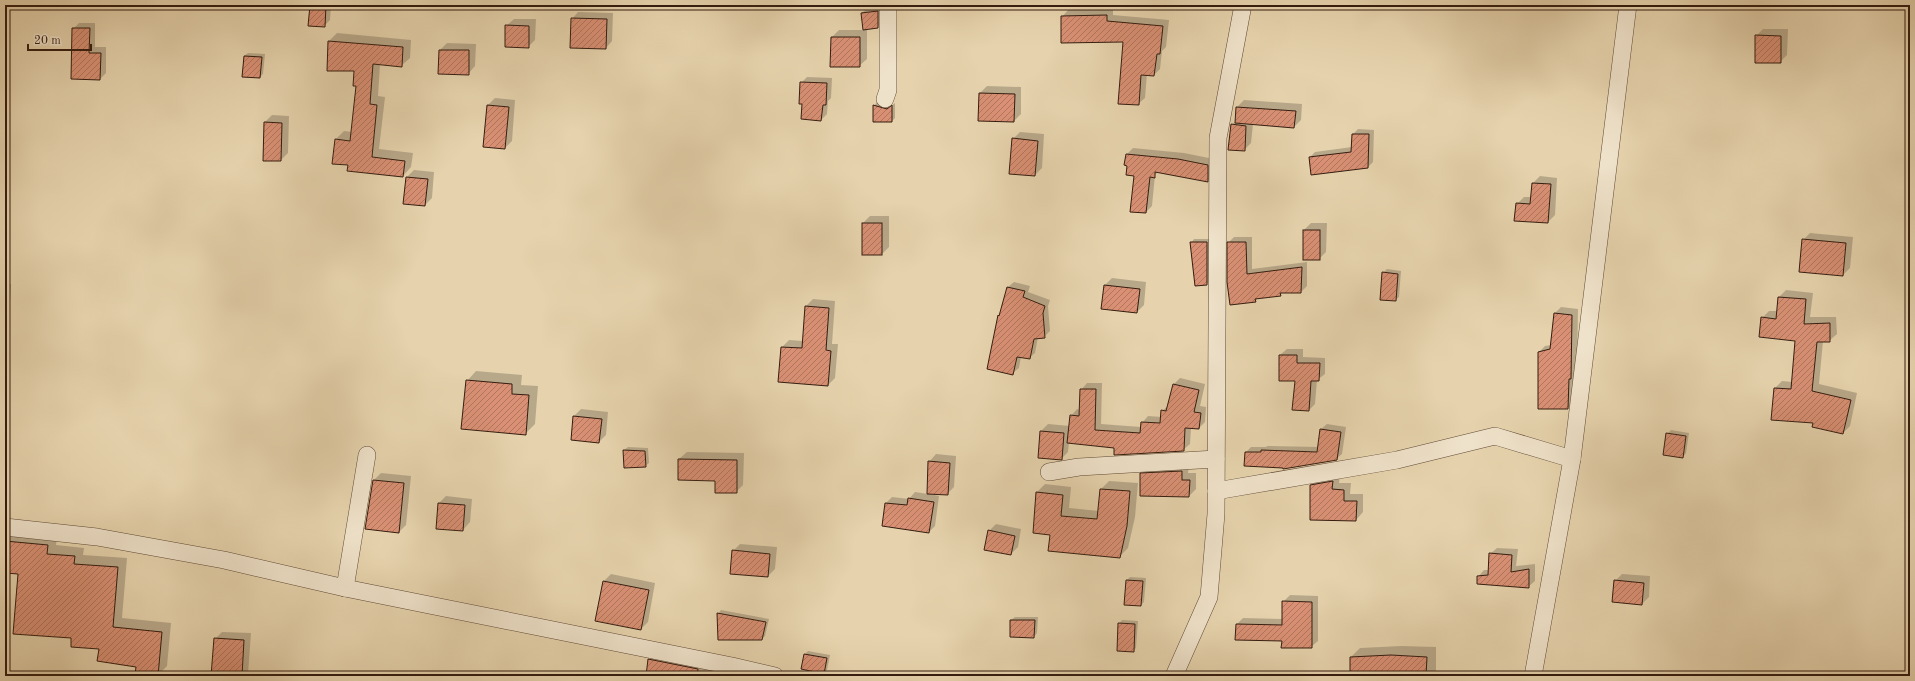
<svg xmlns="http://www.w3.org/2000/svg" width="1915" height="681" viewBox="0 0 1915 681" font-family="'Old Standard TT',serif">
	<defs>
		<pattern id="building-hatch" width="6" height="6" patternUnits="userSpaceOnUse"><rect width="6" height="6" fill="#d99074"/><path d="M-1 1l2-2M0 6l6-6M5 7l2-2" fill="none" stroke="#b1755e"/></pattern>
	</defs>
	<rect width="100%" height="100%" fill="#e6d3ad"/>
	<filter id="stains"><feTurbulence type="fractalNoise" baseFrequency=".005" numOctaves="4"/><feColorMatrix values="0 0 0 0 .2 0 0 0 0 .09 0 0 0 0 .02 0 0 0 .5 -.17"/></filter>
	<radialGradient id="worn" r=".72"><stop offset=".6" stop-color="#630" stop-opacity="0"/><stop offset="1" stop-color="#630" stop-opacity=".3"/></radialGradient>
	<g fill="#0003">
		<path d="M284,5H331L330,20L324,26L311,9L284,8Z"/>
		<path d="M880,8L881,24L878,27L862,13L865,10Z"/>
		<path d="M1113,9V15L1169,20L1166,47L1162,51L1160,69L1154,75L1147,74L1145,98L1138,104L1124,41L1062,17L1068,10Z"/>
		<path d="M578,12L613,13L612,41L606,48L572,19Z"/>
		<path d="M514,19H536L535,40L528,47L506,26Z"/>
		<path d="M79,23H95V47H106V73L100,79L73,29Z"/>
		<path d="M1763,29H1788L1787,55L1780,62L1756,36Z"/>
		<path d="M839,30H867V59L859,66L832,37Z"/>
		<path d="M337,33L411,40L410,58L401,66L380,64L378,96L385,97L379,149L413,153L411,167L403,176L349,164L336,139L344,131L352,132L357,85L355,70L329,41Z"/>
		<path d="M447,43L476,44L475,66L468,74L440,50Z"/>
		<path d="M248,53L265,54L263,74L260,77L243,76L244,56Z"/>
		<path d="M807,77L832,78L831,98L828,101L827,114L821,120L803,103L801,83Z"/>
		<path d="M987,86L1021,87V114L1014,121L980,93Z"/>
		<path d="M495,98L515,100L512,141L505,148L484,146L488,105Z"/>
		<path d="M1244,100L1302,104L1301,120L1294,127L1253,124L1251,143L1244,150L1232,125L1236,121L1237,107Z"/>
		<path d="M877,102L891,106L895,103V118L892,121L874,106Z"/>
		<path d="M272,115L289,116L288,153L281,160L265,122Z"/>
		<path d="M1358,129L1374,130L1373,162L1368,167L1312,174L1310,157L1315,152L1352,147L1353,134Z"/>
		<path d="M1020,132L1044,134L1042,168L1035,175L1013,139Z"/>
		<path d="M1133,148L1184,153L1214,159V175L1207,181L1159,171L1155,175L1152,206L1146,212L1135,175L1126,155Z"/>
		<path d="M414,170L434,172L432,198L425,205L407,177Z"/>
		<path d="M1540,176L1557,178L1555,215L1548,222L1517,204L1524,197H1532L1533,183Z"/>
		<path d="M870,216H889V247L882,254L863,223Z"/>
		<path d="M1311,223H1327L1326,252L1319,259L1304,230Z"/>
		<path d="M1810,233L1853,237L1850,268L1843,275L1803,240Z"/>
		<path d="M1234,237H1252V269L1307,262V286L1301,292H1284L1280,295L1258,298L1255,301L1228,243Z"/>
		<path d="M1194,239H1210V280L1207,284L1191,243Z"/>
		<path d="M1387,269L1401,271L1399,297L1395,300L1383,273Z"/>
		<path d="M1112,278L1146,282L1144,305L1137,312L1105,285Z"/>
		<path d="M1014,282L1030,286L1028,292L1050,300L1048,306L1050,331L1044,337H1038L1035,353L1029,358L1021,357L1019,368L1013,373L988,369L999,316L1008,287Z"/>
		<path d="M5,284H11L7,353L5,355Z"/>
		<path d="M1786,290L1813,293L1810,317H1836L1837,334L1829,341H1823L1819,384L1857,393L1850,426L1843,433L1814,422L1772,419L1775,388L1782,381L1792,382L1796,340L1762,318L1769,311H1778L1779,297Z"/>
		<path d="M813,299L835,301L832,344H838L835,378L828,385L779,381L782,347L789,340L803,341L806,306Z"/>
		<path d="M1561,307L1578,309L1577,372L1574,402L1568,408L1539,352L1545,346L1551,345L1555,313Z"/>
		<path d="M1287,349H1303V357L1325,358V374L1317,380L1315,404L1309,410L1296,380L1280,355Z"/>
		<path d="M476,371L522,375L521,385L538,386L535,424L525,434L467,381Z"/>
		<path d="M1180,378L1205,384L1200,406L1206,407L1205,422L1199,428H1191L1190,444L1183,450L1069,442L1068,452L1061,459L1041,431L1048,424L1070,426L1071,416L1077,409L1081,410V390L1087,383H1102L1101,424L1141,427L1142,423L1148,416L1162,417V411L1169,405L1174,384Z"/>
		<path d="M581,409L608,412L606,435L599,442L572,439L574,416Z"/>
		<path d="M1327,424L1346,427L1342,454L1336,459L1246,452L1251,447H1266L1267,446L1319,447L1321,429Z"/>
		<path d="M1671,430L1689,433L1686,453L1683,457L1667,434Z"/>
		<path d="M628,447L648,448L649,463L645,466L624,450Z"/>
		<path d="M687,452L744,453L743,485L736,492L679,459Z"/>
		<path d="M936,454L956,456L954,487L947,494L930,493V494L939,496L935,526L929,532L885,504L892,497L909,499L915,492L928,494L929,462Z"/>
		<path d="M1189,464L1188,473H1196V489L1189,496L1141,474L1148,467Z"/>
		<path d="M381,473L411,476L406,525L399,532L374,480Z"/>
		<path d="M1340,475L1339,483H1351L1350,494H1363V512L1356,520L1311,485L1318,478Z"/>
		<path d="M1109,481L1138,483L1135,517L1128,548L1119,557L1051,534L1037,492L1045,484L1071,487L1069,508L1099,511L1100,490Z"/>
		<path d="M446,496L472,499L470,522L463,530L439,503Z"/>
		<path d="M996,524L1021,529L1018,547L1011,554L989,531Z"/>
		<path d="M5,531L57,536L56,545L84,548L83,555L127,558L122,618L171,623L167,666L158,675L72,637L19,573L5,572Z"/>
		<path d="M740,544L777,547L775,569L768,576L733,551Z"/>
		<path d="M1497,548L1518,549L1516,566L1535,564V581L1528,587L1478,577L1484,570H1489L1490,554Z"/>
		<path d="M611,574L655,583L648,622L641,629L596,620L604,581Z"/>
		<path d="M1622,574L1650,576L1649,597L1642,604L1615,581Z"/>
		<path d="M1130,577L1146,578L1144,602L1141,605L1125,604L1127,580Z"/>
		<path d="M1290,595L1318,596V641L1311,647L1283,640L1236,625L1243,618L1283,619V602Z"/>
		<path d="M721,610L769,619L765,636L762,639L718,614Z"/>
		<path d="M1015,617H1038L1037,633L1034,637L1011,620Z"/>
		<path d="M1122,620L1138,621L1136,648L1133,651L1119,624Z"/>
		<path d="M222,632L251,633L248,674L246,676H212L215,639Z"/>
		<path d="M1401,646L1436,647V676H1351V657L1360,648Z"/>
		<path d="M660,649L726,663L724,676H647L649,660Z"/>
		<path d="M808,651L830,655L827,670L824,673L805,654Z"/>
	</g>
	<g fill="url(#building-hatch)" stroke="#341c0f">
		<path d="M310,5H326L325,27L308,26Z"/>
		<path d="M878,11V28L863,30L861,13Z"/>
		<path d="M1107,15V21L1163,26L1160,54H1157L1154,76L1141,75L1139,105L1118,104L1123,42L1061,43V16Z"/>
		<path d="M571,18L607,19L606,49L570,48Z"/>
		<path d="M505,25L529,26V48L505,47Z"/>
		<path d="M72,28H90L89,53H101L100,80L71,79Z"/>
		<path d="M1755,35L1781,36V63H1755Z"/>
		<path d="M831,37H860V67H830Z"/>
		<path d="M328,41L403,47L402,67L373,64L370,104L377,105L372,157L405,161L403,177L347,171L348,165L332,164L335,139L350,141L356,86H353L354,71H327Z"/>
		<path d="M439,50H469V75L438,74Z"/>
		<path d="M244,56L262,57L260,78L242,77Z"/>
		<path d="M800,82L827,83L826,105H823L821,121L801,119L802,104H799Z"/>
		<path d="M979,93L1015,94L1014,122L978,121Z"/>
		<path d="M487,105L509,107L505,149L483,147Z"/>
		<path d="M873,105L887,109L892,105V122H873Z"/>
		<path d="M1236,107L1296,111L1294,128L1235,123Z"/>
		<path d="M264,122L282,123L281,161H263Z"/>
		<path d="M1231,124L1246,126L1245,151L1228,150Z"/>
		<path d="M1352,134H1369L1368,168L1311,175L1309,157L1351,152Z"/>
		<path d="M1012,138L1038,141L1035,176L1009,174Z"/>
		<path d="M1126,154L1178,159L1208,165V182L1155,172V178L1150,177L1146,213L1130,212L1134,176L1126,175L1127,166L1124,165Z"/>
		<path d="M406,177L428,179L425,206L403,204Z"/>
		<path d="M1532,183L1551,184L1548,223L1514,221L1516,203L1530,204Z"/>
		<rect x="862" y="223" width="20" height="32"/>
		<rect x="1303" y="230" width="17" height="30"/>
		<path d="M1802,239L1846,243L1843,276L1799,272Z"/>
		<path d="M1190,242H1207V285L1195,286Z"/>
		<path d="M1227,242H1246L1247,274L1302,267L1301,293H1280L1281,296L1255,299L1256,302L1230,305L1227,282Z"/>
		<path d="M1382,272L1398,274L1396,301L1380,300Z"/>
		<path d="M1104,285L1140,289L1137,313L1101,309Z"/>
		<path d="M1007,287L1025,291L1023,297L1045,306L1043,313L1045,338L1034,339L1030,359L1017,357L1013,375L987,369L998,315L999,316Z"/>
		<path d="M1778,297L1806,299L1804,324L1830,323V342H1817L1812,391L1851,400L1843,434L1812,427L1813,423L1771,420L1774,388L1791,389L1795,341L1759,337L1761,317L1776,319Z"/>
		<path d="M805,306L829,308L826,350L831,351L828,386L778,382L781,347L802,348Z"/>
		<path d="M1554,313L1572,315L1571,379H1569L1568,409H1538V352L1550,349Z"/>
		<path d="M1279,355H1297V363H1320L1319,381H1311L1309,411L1292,410L1295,381H1279Z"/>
		<path d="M466,380L512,384V394L529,395L526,435L461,429Z"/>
		<path d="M1173,384L1199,390L1194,412L1201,413L1199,429L1185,428L1184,451L1115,455H1114V448L1067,443L1070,415L1079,416L1080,389H1096L1095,430L1140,433L1141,422L1160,423L1161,410L1166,411Z"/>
		<path d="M573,416L602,419L599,443L571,440Z"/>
		<path d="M1320,429L1341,432L1337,460L1283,469V468L1244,466L1245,452H1261V450L1317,452Z"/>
		<path d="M1040,431L1064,433L1062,460L1038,458Z"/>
		<path d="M1666,433L1686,436L1683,458L1663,455Z"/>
		<path d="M623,450L645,451L646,467L624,468Z"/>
		<path d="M678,459L737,460V493H715V481L678,480Z"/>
		<path d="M928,461L950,463L948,495L927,494Z"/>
		<path d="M1182,471V480H1190L1189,497L1140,496V473Z"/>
		<path d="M373,480L404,483L399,533L365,529Z"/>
		<path d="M1333,481L1332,489L1344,490V501H1357L1356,521L1310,520V485Z"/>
		<path d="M1100,489L1130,491L1127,526L1120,558L1048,551L1050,535L1033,533L1036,492L1063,495L1061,516L1097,519Z"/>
		<path d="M908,498L934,502L929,533L882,526L885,503L907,505Z"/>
		<path d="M438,503L465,505L463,531L436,529Z"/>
		<path d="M988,530L1015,536L1011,555L984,550Z"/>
		<path d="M5,541L48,545L47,554L75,556L74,564L118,567L113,627L162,632L158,676L135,674L136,667L97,661L99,649L71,647V638L13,634L18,574L5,573Z"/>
		<path d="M732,550L770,554L768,577L730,574Z"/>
		<path d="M1489,553L1512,555L1511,572L1529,569V588L1477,584V576L1488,575Z"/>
		<path d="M1126,580L1143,581L1141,606L1124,605Z"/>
		<path d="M1614,580L1644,583L1642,605L1612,602Z"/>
		<path d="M603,581L649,590L641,630L595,621Z"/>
		<path d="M1282,601L1312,602V648H1281L1282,641L1235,640L1236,624L1282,625Z"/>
		<path d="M717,613L766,622L762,640H718Z"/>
		<path d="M1010,620H1035L1034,638L1010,637Z"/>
		<path d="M1118,623L1135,624L1134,652L1117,651Z"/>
		<path d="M214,638L244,640L242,676H211Z"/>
		<path d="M804,654L827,658L824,674L801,669Z"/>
		<path d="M1391,655L1427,657L1426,676H1350V657Z"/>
		<path d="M648,659L698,669L697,676H646Z"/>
	</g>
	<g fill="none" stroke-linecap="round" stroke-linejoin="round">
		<g stroke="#604a36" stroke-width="18">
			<g id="street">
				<path d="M885,99L888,90V5"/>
				<path d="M1049,472L1079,467L1216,459"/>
				<path d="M1216,491L1397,460L1495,436L1572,459"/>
				<path d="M5,527L97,537L224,560L345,588L732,666L775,676"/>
				<path d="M345,588L367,455"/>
				<path d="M1174,676L1209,597L1216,514L1218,138L1243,5"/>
				<path d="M1533,676L1572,459L1628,5"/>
			</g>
		</g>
		<use href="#street" stroke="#efe2ca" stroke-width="17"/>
	</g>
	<rect width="1915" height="681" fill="none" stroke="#e6d3ad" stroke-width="20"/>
	<rect x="6" y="6" width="1903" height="669" fill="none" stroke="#341c0f" stroke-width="2"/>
	<rect x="10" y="10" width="1895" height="661" fill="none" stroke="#341c0f"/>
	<path d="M28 44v6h63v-6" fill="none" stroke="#341c0f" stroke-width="2"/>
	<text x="34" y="44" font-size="12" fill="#341c0f" stroke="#efe2ca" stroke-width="3" paint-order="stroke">20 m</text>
	<rect width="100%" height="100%" filter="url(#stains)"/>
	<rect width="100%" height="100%" fill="url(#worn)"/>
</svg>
